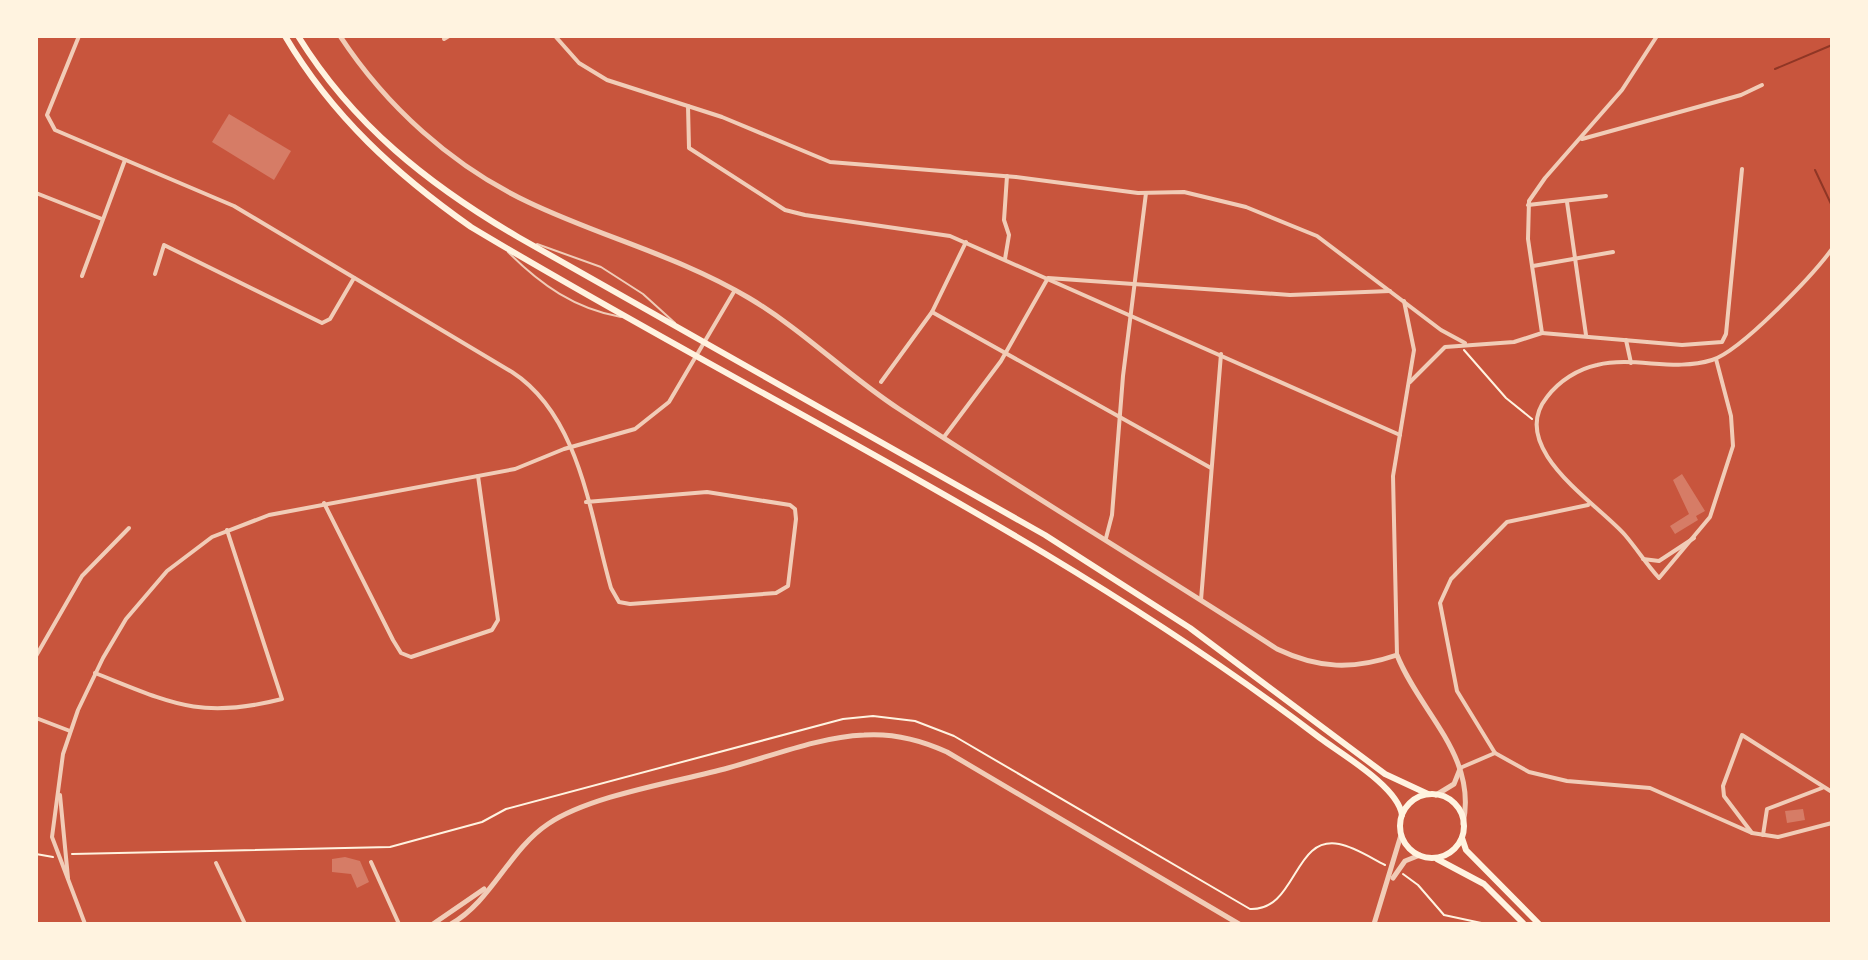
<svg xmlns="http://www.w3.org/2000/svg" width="1868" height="960" viewBox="0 0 1868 960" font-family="Karla,sans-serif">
	<rect width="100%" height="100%" fill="#c8553d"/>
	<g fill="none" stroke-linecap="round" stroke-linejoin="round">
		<g stroke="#8f3625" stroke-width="2">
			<path d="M1775,69L1832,45"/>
			<path d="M1815,170L1832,206"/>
		</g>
	</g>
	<g fill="#d67c66">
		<path d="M229,114L291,151L274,180L212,142Z"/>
		<path d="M1682,474L1705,511L1696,516L1698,520L1675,534L1670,526L1689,514L1673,480Z"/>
		<path d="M1803,809L1805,820L1787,823L1785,811Z"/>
		<path d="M345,857L360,861L369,882L357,888L351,874L332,872V859Z"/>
	</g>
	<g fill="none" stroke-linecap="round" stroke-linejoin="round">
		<g stroke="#fff3e0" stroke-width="2">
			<path d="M1464,350L1506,398L1532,419"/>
			<path d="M36,854L53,857"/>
			<path d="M72,854L390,847L482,822L506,809L843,719L873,716L915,721L954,736L1250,909C1297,911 1293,835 1339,844C1355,847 1371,858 1385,865"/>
			<path d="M1403,874L1418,885L1444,915L1486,924"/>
		</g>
		<g stroke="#f1ccb7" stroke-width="2">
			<path d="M537,244L601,267L643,294L675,323"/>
			<path d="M508,252C541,285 575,309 621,317"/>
		</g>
		<g stroke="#f1ccb7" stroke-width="4">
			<path d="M79,36L47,115L55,130L234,206L512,372C580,416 590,515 611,588L619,602L630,604L776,593L788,586L796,519L795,509L790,505L707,492L586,502"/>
			<path d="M555,36L579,63L607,80L722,117L830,162L1016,177L1138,193L1184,192L1246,207L1317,236L1441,330L1465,343"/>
			<path d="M444,39L449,36"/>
			<path d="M688,106L689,148L785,210L805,215L950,236L1400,435"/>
			<path d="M1582,139L1741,95L1762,85"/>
			<path d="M36,193L102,219"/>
			<path d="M1567,202L1586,335"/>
			<path d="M1528,205L1606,196"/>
			<path d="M1005,259L1009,235L1004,220L1007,176"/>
			<path d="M1533,266L1613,252"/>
			<path d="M155,274L164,245L322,323L330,319L354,278"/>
			<path d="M82,276L125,160"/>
			<path d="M932,312L1211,468"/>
			<path d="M1542,333L1682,345L1722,342L1726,334L1742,169"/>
			<path d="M1626,340L1631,363"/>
			<path d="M1716,359L1731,416L1733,446L1710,517L1659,578C1647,565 1637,549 1625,535C1597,503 1506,448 1547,397C1559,381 1578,369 1597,365C1635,356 1674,372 1712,360C1741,351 1813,275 1832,249"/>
			<path d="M881,382L932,312L966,242"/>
			<path d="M1410,382L1445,347L1514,342L1542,333L1528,239L1529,201L1545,178L1622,90L1657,36"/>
			<path d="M944,437L1001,361L1048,278L1290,295L1390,291"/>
			<path d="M324,503L393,640L401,653L411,657L492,630L498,620L478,476"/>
			<path d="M1588,505L1507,522L1451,579L1440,603L1457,691L1495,753L1529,772L1567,781L1650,788L1752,833L1778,837L1832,823"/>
			<path d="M1106,538L1112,515L1123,376L1146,193"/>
			<path d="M1643,559L1659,561L1694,538"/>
			<path d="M1201,600L1221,354"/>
			<path d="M1397,655L1393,476L1414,350L1404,301"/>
			<path d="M36,656L82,576L129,528"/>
			<path d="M95,673C171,703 200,720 282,699L227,530"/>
			<path d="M36,718L70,731"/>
			<path d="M1460,768L1495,753"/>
			<path d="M60,795L68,878"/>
			<path d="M1752,833L1724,796L1723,786L1742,735L1832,792"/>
			<path d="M1763,835L1767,809L1822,788"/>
			<path d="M371,862L399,924"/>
			<path d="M216,863L245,924"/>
			<path d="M85,924L52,837L63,754L78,710L103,658L126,619L167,571L212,537L269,515L515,469L564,449L635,429L669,402L735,290"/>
		</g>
		<g stroke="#f1ccb7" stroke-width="5">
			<path d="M340,36C386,106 452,166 528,202C601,237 679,256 749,298C803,330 847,375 899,409C1024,491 1152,568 1277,649C1319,669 1353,670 1397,655C1420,713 1478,756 1463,824"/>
			<path d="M1436,795L1454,784L1460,769"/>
			<path d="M1393,878L1405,861L1420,855"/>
			<path d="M433,924L484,889"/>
			<path d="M451,924C491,902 509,850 548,824C591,795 677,782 728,768C772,756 819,737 864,735C893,733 921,740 947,752L1239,924"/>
			<path d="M1374,924L1401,835"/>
		</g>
		<g stroke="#fff3e0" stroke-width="6">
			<path d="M285,36C332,116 397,175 471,227C757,399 1053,535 1320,738C1343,755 1398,787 1402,815"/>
			<path d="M298,36C353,125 429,185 518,237L1045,535L1190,628L1385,774L1428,794"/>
			<circle cx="1432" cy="826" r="32"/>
			<path d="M1462,838L1466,850L1539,924"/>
			<path d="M1437,859L1484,884L1524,924"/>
		</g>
	</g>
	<rect width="1868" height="960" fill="none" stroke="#fff3e0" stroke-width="76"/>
</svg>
